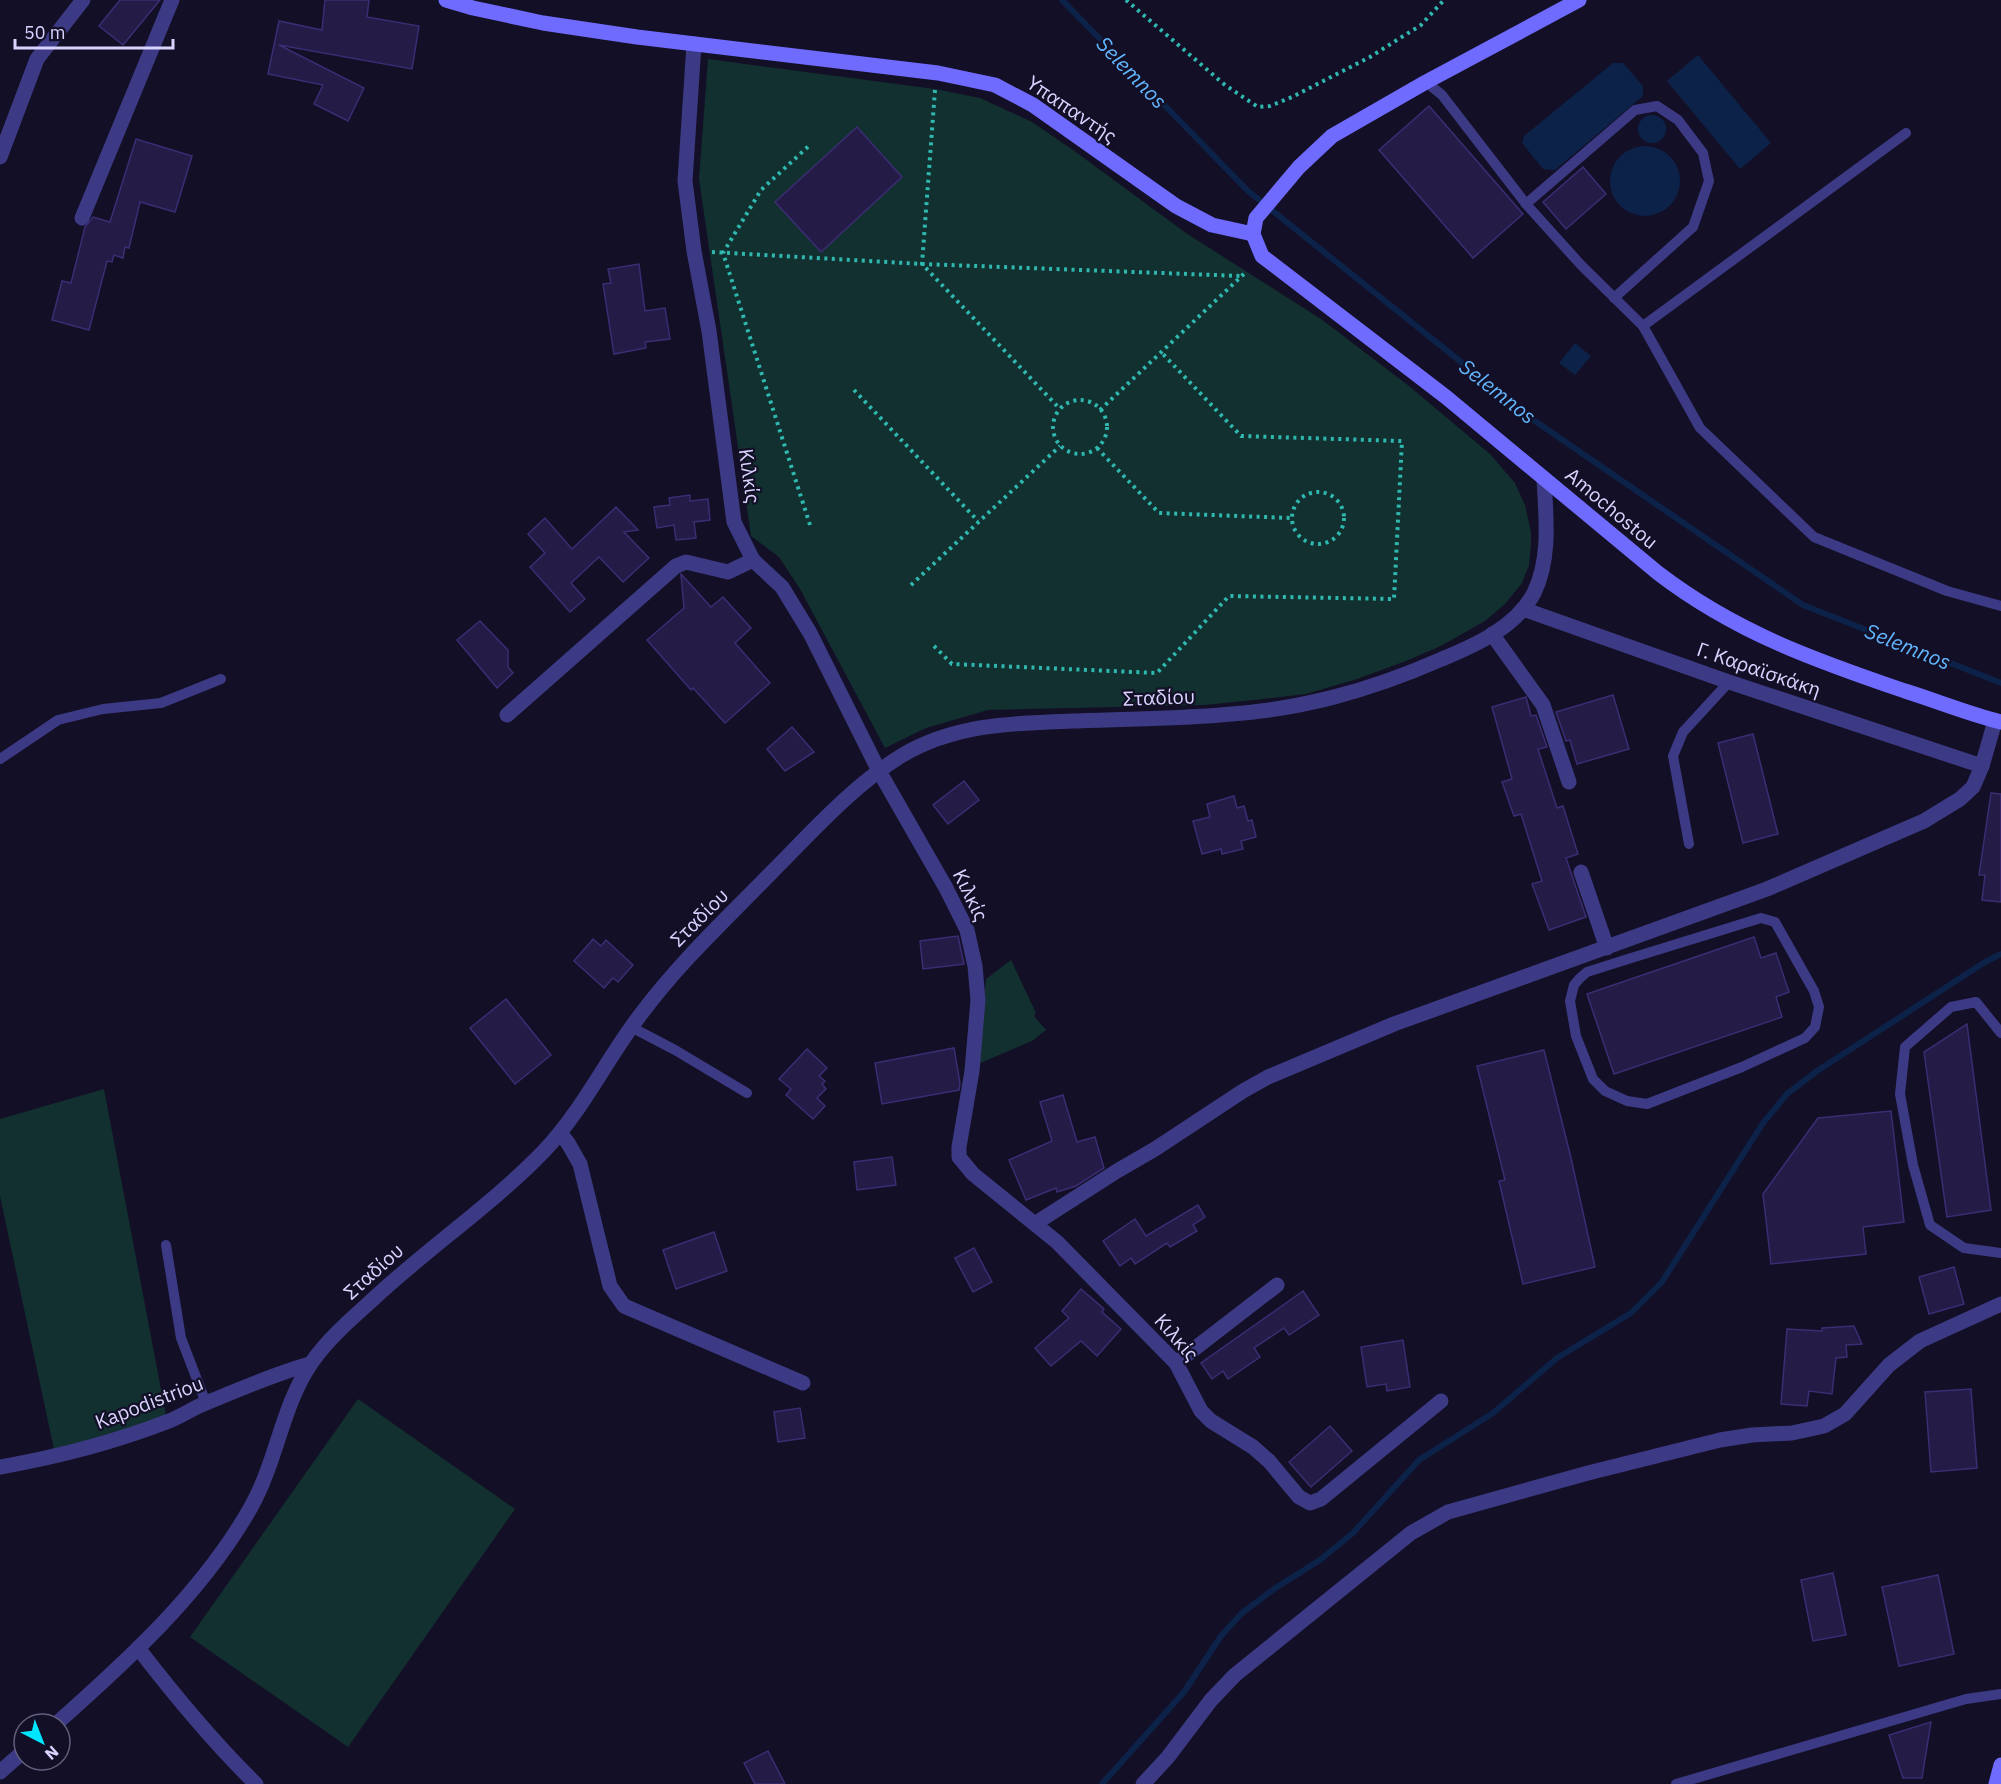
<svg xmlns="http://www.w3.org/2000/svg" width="2001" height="1784" viewBox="0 0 2001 1784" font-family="'IBM Plex Sans',sans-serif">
	<rect width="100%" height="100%" fill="#130f26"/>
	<g fill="#12302f">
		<path d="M708,59L935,89L980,98L1032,122L1073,150L1186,233L1321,319L1409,386L1490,454L1515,483L1525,505L1531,532V543L1529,565L1522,583L1505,604L1485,621L1441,646L1406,661L1357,679L1306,694L1254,700L1205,705L988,710L926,728L885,748L800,589L779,557L751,536L699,179Z"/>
		<path d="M1011,960L1036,1013L1034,1016L1046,1030L1032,1041L978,1064L986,979Z"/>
		<path d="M104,1089L167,1421L55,1454L0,1196V1119Z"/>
		<path d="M358,1399L515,1509L348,1747L190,1637Z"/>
	</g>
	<g fill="#0c2248">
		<path d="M1698,55L1771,143L1740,169L1667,81Z"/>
		<path d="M1613,63H1623L1643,86V96L1555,170L1543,169L1522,143L1524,136Z"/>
		<circle cx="1652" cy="129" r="14"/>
		<circle cx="1645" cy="181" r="35"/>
		<path d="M1575,343L1591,356L1575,375L1559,363Z"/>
	</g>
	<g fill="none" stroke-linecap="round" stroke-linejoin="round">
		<g stroke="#0c2248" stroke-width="6">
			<path d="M1062,0L1248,191L1532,419L1803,605L2001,683"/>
			<path d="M1102,1784L1184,1692L1221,1636L1242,1613L1274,1589L1320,1560L1353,1533L1419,1460L1493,1413L1557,1358L1631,1313L1662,1282L1763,1123L1787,1094L1817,1071L1985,962L2001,954"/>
		</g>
	</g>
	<g fill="#241b47" stroke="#3b2d73" stroke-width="1.5">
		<path d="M120,0H160L123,45L99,26Z"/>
		<path d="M325,0H369L367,17L419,26L412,69L279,45L364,88L348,121L314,104L323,85L268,74L279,21L322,30Z"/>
		<path d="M1429,106L1523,214L1473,258L1379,150Z"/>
		<path d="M857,127L902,177L821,252L775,202Z"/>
		<path d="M136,139L192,156L175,212L140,202L129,248L125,247L123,258L114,255L112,262L107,261L89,330L52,320L62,281L71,283L85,227L93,217L110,222Z"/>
		<path d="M1583,167L1606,194L1566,229L1543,202Z"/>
		<path d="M639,264L645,311L665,308L670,339L645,342L646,348L614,354L603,284L611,283L608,269Z"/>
		<path d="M690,495V501L708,499L710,520L694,522L696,538L676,540L674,525L657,528L654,507L670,505L669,498Z"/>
		<path d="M616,507L638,530L624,532L649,558L623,582L599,557L571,583L585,599L570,612L530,567L545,553L528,534L545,518L572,549Z"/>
		<path d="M681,574L711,607L723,597L751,628L735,643L770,683L725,723L693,688L691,690L647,640L684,608Z"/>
		<path d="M480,621L508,650V667L513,673L497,688L457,640Z"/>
		<path d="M1613,695L1629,749L1577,764L1570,740L1566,741L1556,712Z"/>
		<path d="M1526,697L1531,716L1536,715L1547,747L1538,749L1557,808L1563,806L1578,854L1566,858L1586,917L1549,930L1532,884L1542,881L1521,814L1514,816L1502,782L1512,779L1492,707Z"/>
		<path d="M792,727L814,752L785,771L767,749Z"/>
		<path d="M1753,734L1778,834L1743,843L1718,743Z"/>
		<path d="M964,781L979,800L948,824L933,805Z"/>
		<path d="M1991,793L2001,794V902L1982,900L1985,875H1979Z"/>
		<path d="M1234,796L1237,808L1244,806L1248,821L1252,820L1256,837L1241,841L1243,849L1222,854L1221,849L1202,854L1193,821L1210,817L1207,804Z"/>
		<path d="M958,936L964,964L923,969L920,941Z"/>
		<path d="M1754,937L1761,958L1776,953L1789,992L1776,997L1782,1017L1614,1074L1587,994Z"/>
		<path d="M593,939L601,946L606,940L633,965L618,982L613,978L604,988L574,961Z"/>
		<path d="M506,999L551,1055L515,1084L470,1028Z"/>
		<path d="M1967,1024L1991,1210L1947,1217L1924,1052Z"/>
		<path d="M954,1048L960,1083L959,1090L882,1104L875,1063Z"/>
		<path d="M807,1049L827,1068L819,1076L825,1081L822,1084L826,1089L817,1098L825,1106L813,1119L786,1095L791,1089L779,1079Z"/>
		<path d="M1544,1050L1571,1158L1595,1267L1523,1284L1499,1181L1505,1180L1477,1066Z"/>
		<path d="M1063,1095L1077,1142L1095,1137L1104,1168L1076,1186L1057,1192L1056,1188L1026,1200L1009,1160L1052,1141L1040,1102Z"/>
		<path d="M1891,1111L1904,1222L1863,1227L1866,1254L1771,1264L1763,1194L1818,1118Z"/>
		<path d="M892,1157L896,1185L857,1190L854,1162Z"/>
		<path d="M1198,1205L1205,1217L1193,1225L1197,1231L1170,1247L1167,1243L1135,1264L1131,1258L1120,1266L1103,1241L1135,1219L1146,1236Z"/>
		<path d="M714,1232L727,1271L676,1289L663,1250Z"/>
		<path d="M974,1248L992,1282L973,1292L955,1258Z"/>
		<path d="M1954,1267L1964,1304L1929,1314L1919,1277Z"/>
		<path d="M1081,1289L1104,1309L1102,1312L1121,1329L1097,1356L1081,1341L1051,1366L1035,1348L1069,1318L1062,1311Z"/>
		<path d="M1303,1291L1319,1315L1289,1335L1284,1328L1254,1348L1260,1357L1228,1379L1223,1371L1212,1379L1201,1363Z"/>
		<path d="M1854,1326L1862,1344L1846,1345L1847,1357L1836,1358L1832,1394L1809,1391L1807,1406L1781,1404L1787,1329L1822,1331V1328Z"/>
		<path d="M1403,1340L1410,1387L1387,1391L1386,1384L1367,1387L1361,1347Z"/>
		<path d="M1971,1389L1977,1468L1931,1472L1925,1392Z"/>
		<path d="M800,1408L805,1438L778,1442L774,1412Z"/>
		<path d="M1330,1426L1352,1451L1311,1487L1289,1462Z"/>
		<path d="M1833,1573L1846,1635L1813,1641L1801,1580Z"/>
		<path d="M1938,1575L1954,1654L1899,1666L1882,1587Z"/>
		<path d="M1931,1722L1922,1778H1903L1889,1735Z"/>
		<path d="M768,1751L785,1784H755L744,1763Z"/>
	</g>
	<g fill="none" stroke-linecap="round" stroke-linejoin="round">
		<g stroke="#2fb8b0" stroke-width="4" stroke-dasharray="3 4.5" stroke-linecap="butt">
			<path d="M1126,0L1225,85L1258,107L1270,106L1292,97L1370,57L1421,25L1444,0"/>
			<path d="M935,90L922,264L1060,409"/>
			<path d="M712,252L922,264L1241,276"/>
			<path d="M854,390L978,521"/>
			<circle cx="1080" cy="427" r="27"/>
			<path d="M1100,410L1247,271"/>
			<path d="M1097,448L1159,513L1291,518"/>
			<circle cx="1318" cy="518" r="26"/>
			<path d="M810,525L723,253L761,190L811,144"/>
			<path d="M911,585L1060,446"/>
			<path d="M934,646L952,664L1157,673L1229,596L1394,599L1402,441L1241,436L1161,352"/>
		</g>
		<g stroke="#3d3a85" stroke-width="10">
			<path d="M1426,82L1442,95L1526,204L1581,265L1643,326L1700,428L1814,537L1947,591L2001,606"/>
			<path d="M1526,204L1635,110L1657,106L1678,120L1703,153L1709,181L1693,227L1614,298"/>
			<path d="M1643,326L1906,133"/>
			<path d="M0,759L58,720L103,709L161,703L221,679"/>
			<path d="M1689,844L1673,756L1683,732L1729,682"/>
			<path d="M1761,918L1775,922L1814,991L1819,1007L1815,1027L1805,1038L1742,1067L1647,1104L1627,1101L1605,1091L1593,1079L1576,1036L1570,1001L1574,985L1580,978L1587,972L1628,959Z"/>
			<path d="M631,1027L675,1050L747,1093"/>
			<path d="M2001,1033L1976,1002L1951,1007L1905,1047L1900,1094L1913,1165L1930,1225L1964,1248L2001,1253"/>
			<path d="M166,1245L181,1338L206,1403"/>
			<path d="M1676,1784L1966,1699L2001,1694"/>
		</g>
		<g stroke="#3d3a85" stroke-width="15">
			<path d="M694,44L685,181L694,251L709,331L734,522L753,560L782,587L810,633L879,771L946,888L967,930L975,966L978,1000L972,1071L959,1147V1157L973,1174L1057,1242L1176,1363L1201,1411L1211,1421L1253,1447L1269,1461L1299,1497L1310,1503L1321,1499L1441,1401"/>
			<path d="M0,157L37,59L83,0"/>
			<path d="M82,218L172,0"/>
			<path d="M1523,609L1729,682L1982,766"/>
			<path d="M1492,634L1543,705L1569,782"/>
			<path d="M507,715L676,566L686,562L728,572L753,560"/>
			<path d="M1581,872L1607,948"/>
			<path d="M560,1133L568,1143L580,1164L610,1286L624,1306L803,1383"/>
			<path d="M1036,1223L1117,1171L1155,1149L1243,1091L1268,1077L1394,1024L1767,889L1924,821L1960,799L1973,787L1982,766L1995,721"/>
			<path d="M1176,1363L1277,1285"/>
			<path d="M0,1467C57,1457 115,1442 169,1421C182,1416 193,1408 206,1403C240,1389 274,1374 310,1364"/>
			<path d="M138,1648C175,1696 213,1742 256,1784"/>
			<path d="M56,1724C128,1660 203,1592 251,1507C277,1461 282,1405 312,1362C328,1339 350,1320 370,1302C426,1249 491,1206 544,1151C583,1110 607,1058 641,1014C679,963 725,920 769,875C810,834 851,787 901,756C954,724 1013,723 1073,721C1122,719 1171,719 1220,715C1300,710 1369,691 1442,659C1476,645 1516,627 1534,593C1551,558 1546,517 1544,479"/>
			<path d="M0,1772L24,1751"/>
			<path d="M1143,1784L1168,1757L1211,1700L1235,1675L1411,1533L1448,1512L1588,1473L1720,1440L1752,1435L1792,1433L1824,1426L1845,1414L1889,1365L1920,1341L2001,1304"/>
		</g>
		<g stroke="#6f6bff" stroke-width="15">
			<path d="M446,0L473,8L543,23L637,37L938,73L995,85L1033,105L1176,206L1212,225L1253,234L1256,218L1299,167L1332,136L1426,82L1579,0"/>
			<path d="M1253,234L1262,256L1446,397L1658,573C1735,632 1814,660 1905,691C1937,701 1969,714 2001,722"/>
			<path d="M1996,1784L2001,1765"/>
		</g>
	</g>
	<g text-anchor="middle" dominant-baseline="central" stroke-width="4.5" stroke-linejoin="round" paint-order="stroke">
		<g font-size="20" fill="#d9d4ff" stroke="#130f26">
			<text transform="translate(1072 109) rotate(34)">Υπαπαντής</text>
			<text transform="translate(750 476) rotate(82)">Κιλκίς</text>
			<text transform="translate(1612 508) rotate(40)">Amochostou</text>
			<text transform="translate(1759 669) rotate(19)">Γ. Καραϊσκάκη</text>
			<text transform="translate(1159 697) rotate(-2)">Σταδίου</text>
			<text transform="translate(971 895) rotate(64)">Κιλκίς</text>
			<text transform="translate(699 917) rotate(-45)">Σταδίου</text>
			<text transform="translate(373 1271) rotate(-42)">Σταδίου</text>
			<text transform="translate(1177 1337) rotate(49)">Κιλκίς</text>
			<text transform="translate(149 1402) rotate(-21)">Kapodistriou</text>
		</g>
		<g font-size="21" font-style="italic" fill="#62b6ff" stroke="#130f26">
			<text transform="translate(1132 72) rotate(46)">Selemnos</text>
			<text transform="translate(1498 391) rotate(38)">Selemnos</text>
			<text transform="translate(1908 646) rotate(22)">Selemnos</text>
		</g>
	</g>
	<g transform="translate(42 1742) rotate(138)"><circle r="28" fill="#130f26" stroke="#625e7d" stroke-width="1.5"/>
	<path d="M0-4.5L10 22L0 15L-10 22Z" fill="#00e5ff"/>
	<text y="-9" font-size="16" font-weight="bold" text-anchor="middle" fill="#d9d4ff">N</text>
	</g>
	<path d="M15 39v9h158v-9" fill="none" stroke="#d9d4ff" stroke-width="3"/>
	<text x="24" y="39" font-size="18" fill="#d9d4ff" stroke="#130f26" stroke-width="4.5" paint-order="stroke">50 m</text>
</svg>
